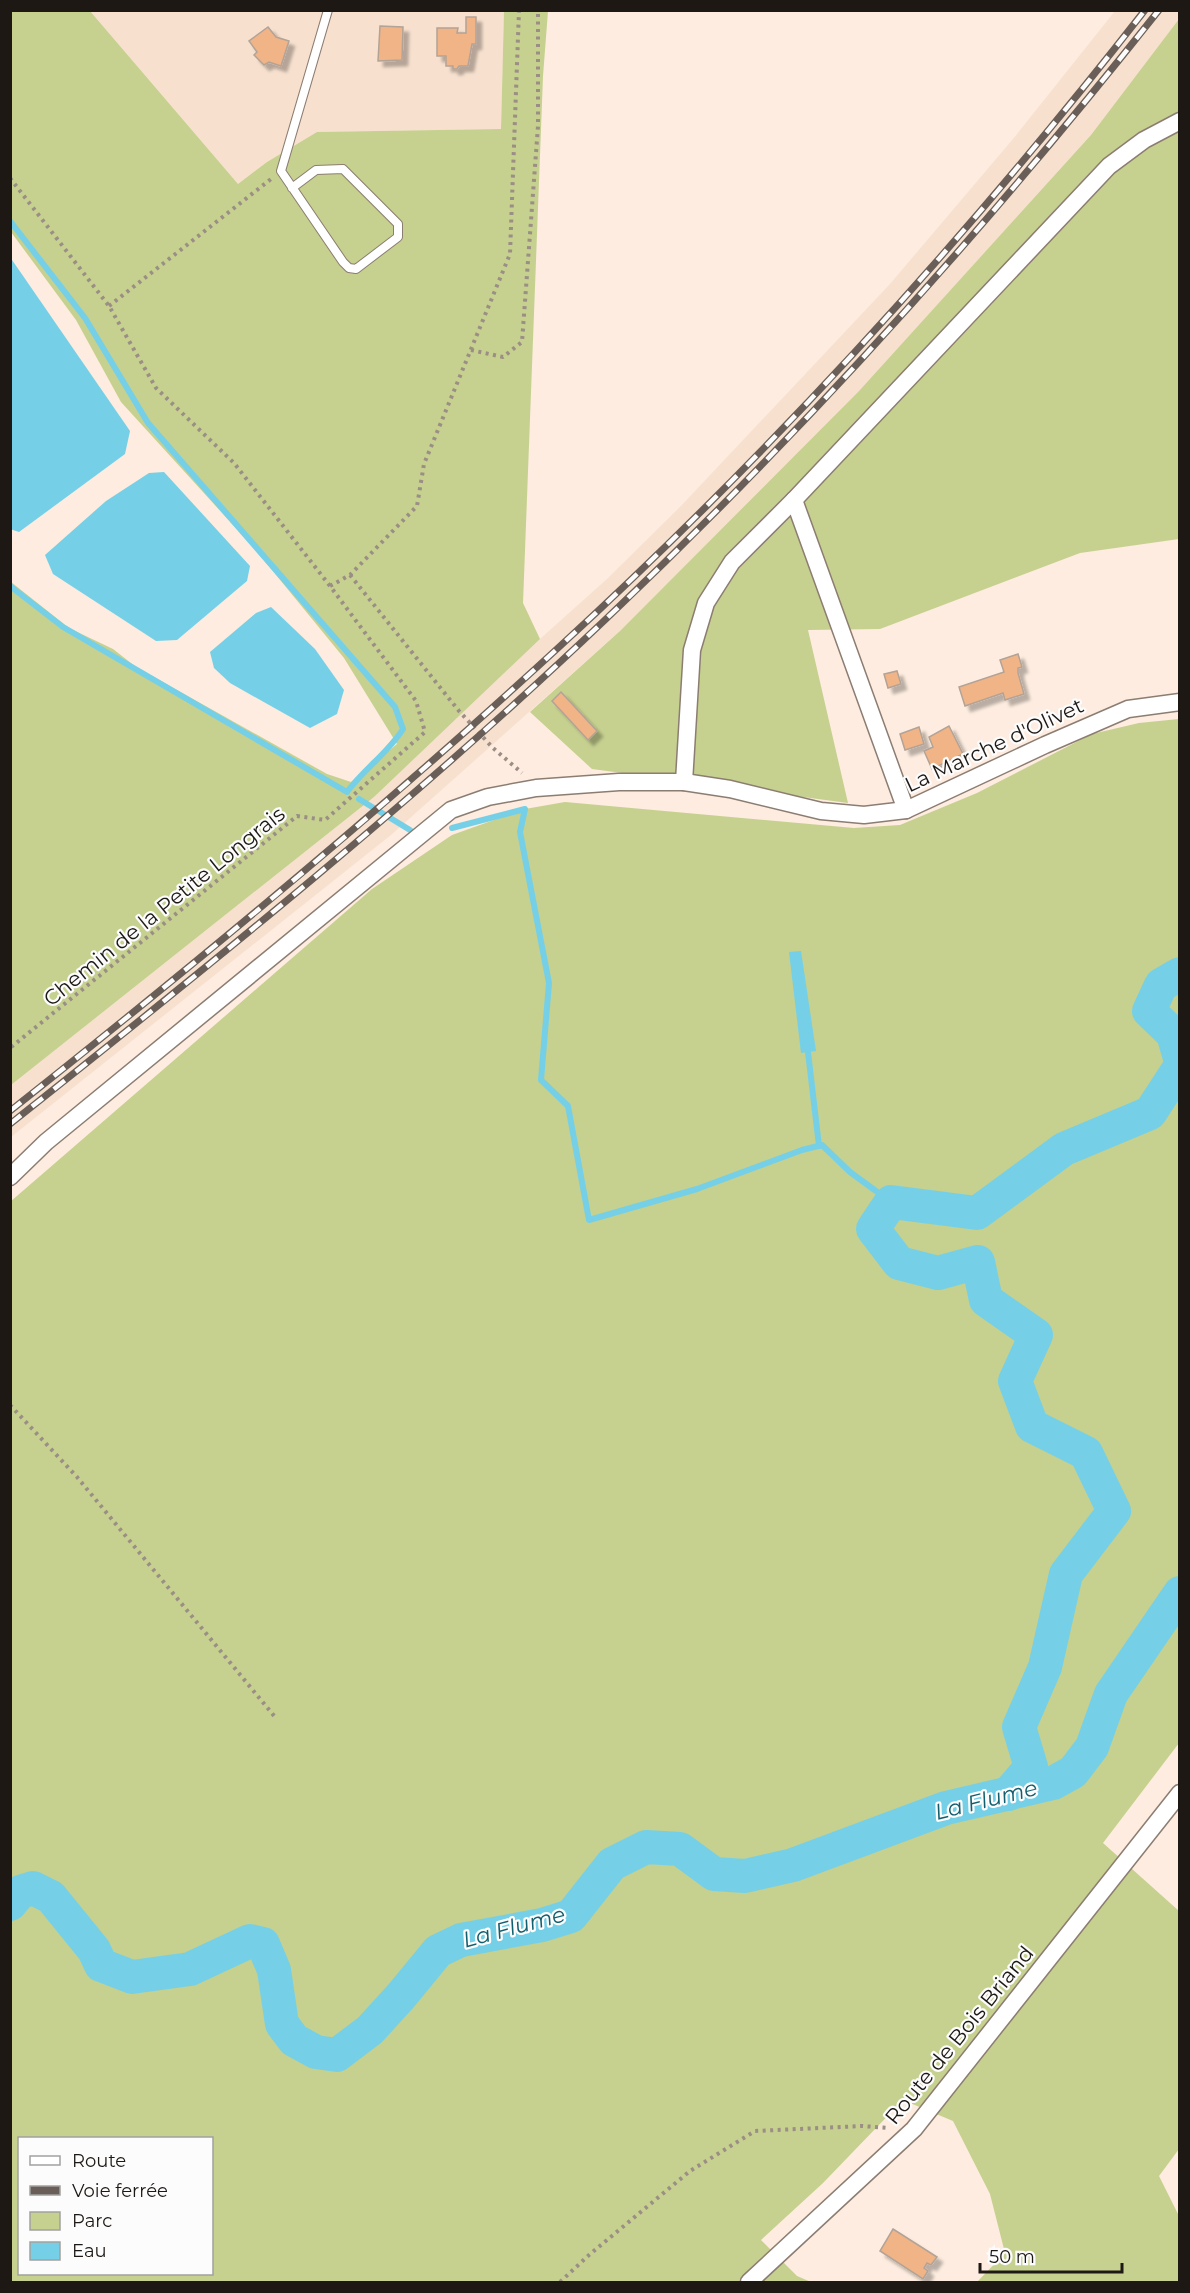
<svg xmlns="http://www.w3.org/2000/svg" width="1190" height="2293" viewBox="0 0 1190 2293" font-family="Montserrat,sans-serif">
	<defs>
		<filter id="shadow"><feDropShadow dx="5.5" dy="5.5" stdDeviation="1.5" flood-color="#0004"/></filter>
	</defs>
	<rect width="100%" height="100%" fill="#fdecdf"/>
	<g fill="#f7e0ce">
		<path d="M90,11H504L501,129L317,132L267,162L238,184Z"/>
		<path d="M1115,11H1179V19L1091,135L859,391L620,631L391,835L11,1137V1085L374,797L540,639L607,579L681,506L890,284L1013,139Z"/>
	</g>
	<g fill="#c6d08f" fill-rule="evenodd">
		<path d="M11,11H90L238,184L267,162L317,132L501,129L504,11H548L543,76L523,603L540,639L374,797L11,1085V582L69,628L113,649L136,667L327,774L351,782L397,744L344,658L254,548L121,402L76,320L11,232Z"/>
		<path d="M1179,19V539L1080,553L880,629L808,630L848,803L592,769L530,712L620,631L859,391L1091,135Z"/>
		<path d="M1179,719V1743L1103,1843L1179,1911V2149L1159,2176L1179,2216V2282H977L1005,2253L990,2194L953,2121L903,2100L823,2183L761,2240L797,2276L811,2282H11L10,1202L372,889L452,835L525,809L565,802L854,828L900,825L977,793L1092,734L1139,723ZM20,2138H212V2274H20Z"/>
	</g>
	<g fill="#75d0e7">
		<path d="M10,257L130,431L125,454L19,532L10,529Z"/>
		<path d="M164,472L250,566L247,581L177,640L156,641L53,574L45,555L106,501L149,473Z"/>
		<path d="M271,607L315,649L344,690L337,714L310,728L230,683L214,668L210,652L256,613Z"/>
		<path d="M801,951L816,1051L801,1053L789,952Z"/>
	</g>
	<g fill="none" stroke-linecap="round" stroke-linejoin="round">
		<g stroke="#75d0e7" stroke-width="6">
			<path d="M10,221L85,318L148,423L395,707L403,729C388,753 364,769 347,792L63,627L10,586"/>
			<path d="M359,799L410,830"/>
			<path d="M452,828L525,809L520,832L549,983L541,1080L568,1106L589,1220L697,1189L802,1150L822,1145L850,1172L891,1202"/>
			<path d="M808,1052L819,1146"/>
		</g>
		<g stroke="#75d0e7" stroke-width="34">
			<path d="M1180,974L1161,985L1149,1011L1173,1034L1180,1058"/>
			<path d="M1008,1794L1031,1767L1019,1727L1045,1667L1066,1574L1114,1511L1086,1453L1032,1426L1015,1381L1036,1335L986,1300L978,1262L938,1273L899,1263L873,1229L891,1202L977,1213L1064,1149L1150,1113L1180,1067"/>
			<path d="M10,1904L20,1892L33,1888L51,1897L94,1950L101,1965L132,1977L190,1969L250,1941L263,1944L274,1970L282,2024L294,2040L316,2052L337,2055L370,2030L401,1996L438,1951L461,1940L542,1925L571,1916L612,1864L646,1847L680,1849L714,1874L745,1876L793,1865L946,1808L1053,1783L1073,1772L1092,1747L1111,1694L1180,1593"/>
		</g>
	</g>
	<g fill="#f0b486" stroke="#b3a397" stroke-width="1.5" filter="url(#shadow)">
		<path d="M466,17H476V44H472L468,66H459L457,69H453V66H446V56H437V28H458L457,33H466Z"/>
		<path d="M380,26L403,27L402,60L378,61Z"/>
		<path d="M268,27L276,37L289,41L281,66L269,62L264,65L254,55L257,52L249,41Z"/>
		<path d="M1018,654L1022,667L1018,668V673L1024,694L1005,700L1003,693L965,706L959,687L1004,672L1000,660Z"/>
		<path d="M897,671L901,684L888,688L884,674Z"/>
		<path d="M561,692L597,731L588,740L552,701Z"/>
		<path d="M949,726L963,754L932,769L924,751L933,747L929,737Z"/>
		<path d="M919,727L924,744L905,750L900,734Z"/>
		<path d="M893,2229L937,2257L931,2265L927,2263L924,2268L928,2271L923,2279L880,2251Z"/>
	</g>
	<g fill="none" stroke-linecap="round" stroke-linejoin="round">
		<g stroke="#8c7d72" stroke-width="10">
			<path id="service" d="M292,188L316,170L343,169L398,224V237L356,269L349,268L343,262L281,171L328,10"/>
		</g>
		<g stroke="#8c7d72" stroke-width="19">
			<g id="minor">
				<path d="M794,500L906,810"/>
				<path d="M684,782L692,650L706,603L732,562L794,500L1109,166L1144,140L1180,121"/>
				<path d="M10,1177L46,1142L451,810L488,797L536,788L619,782H684L730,789L821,811L864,815L906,810L1045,745L1128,709L1180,702"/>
				<path d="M749,2282L914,2129L1180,1793"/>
			</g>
		</g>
		<g stroke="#9a8e85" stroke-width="4" stroke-dasharray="3 4.5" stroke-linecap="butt">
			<path d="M10,178L109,306L156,388L234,463L330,586L416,701L425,732L325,820L297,816L10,1048"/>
			<path d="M109,306L271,179"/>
			<path d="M471,350L503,357L522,342L538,126V10"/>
			<path d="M350,575L459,711L493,748L522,773"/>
			<path d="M330,586L350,575L417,506L424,464L510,254L519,10"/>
			<path d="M10,1405L77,1477L275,1717"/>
			<path d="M560,2282L589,2255L690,2171L755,2131L862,2126L890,2128"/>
		</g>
		<use href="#service" stroke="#fff" stroke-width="8"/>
		<use href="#minor" stroke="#fff" stroke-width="16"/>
		<g stroke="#695f58" stroke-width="7">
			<g id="rail">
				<path d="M10,1111C198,962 382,810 558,648C771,453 967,238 1145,10"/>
				<path d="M10,1124C214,962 418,798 607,618C806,429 989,225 1159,10"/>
			</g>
		</g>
		<use href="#rail" stroke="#fcfcfc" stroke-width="4.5" stroke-dasharray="14" stroke-linecap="butt"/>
	</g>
	<g text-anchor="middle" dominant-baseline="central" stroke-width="4.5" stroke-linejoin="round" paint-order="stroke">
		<g font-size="21" fill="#1e1814" stroke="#fcfcfc">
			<text transform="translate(994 745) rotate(-25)">La Marche d'Olivet</text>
			<text transform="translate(164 906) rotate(-39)">Chemin de la Petite Longrais</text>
			<text transform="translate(959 2035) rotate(-51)">Route de Bois Briand</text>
		</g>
		<g font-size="22" font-style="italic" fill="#115e6e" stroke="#fcfcfc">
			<text transform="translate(986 1800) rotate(-14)">La Flume</text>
			<text transform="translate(514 1927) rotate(-15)">La Flume</text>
		</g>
	</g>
	<rect width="1190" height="2293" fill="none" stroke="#1e1814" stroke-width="24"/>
	<rect x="18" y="2137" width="195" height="138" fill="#fcfcfc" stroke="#a3a19f" stroke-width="1.5"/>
	<rect x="30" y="2156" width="30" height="9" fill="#ffffff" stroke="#a3a19f" stroke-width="1.5"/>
	<text x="72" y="2167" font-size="18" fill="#1e1814">Route</text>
	<rect x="30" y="2186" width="30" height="9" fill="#695f58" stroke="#a3a19f" stroke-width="1.5"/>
	<text x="72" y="2197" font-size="18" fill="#1e1814">Voie ferrée</text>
	<rect x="30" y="2212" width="30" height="18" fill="#c6d08f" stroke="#a3a19f" stroke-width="1.5"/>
	<text x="72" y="2227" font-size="18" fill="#1e1814">Parc</text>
	<rect x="30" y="2242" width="30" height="18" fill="#75d0e7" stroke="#a3a19f" stroke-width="1.5"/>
	<text x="72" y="2257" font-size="18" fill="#1e1814">Eau</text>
	<path d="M980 2263v9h142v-9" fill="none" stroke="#1e1814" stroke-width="3"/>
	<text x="989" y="2263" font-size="18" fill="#1e1814" stroke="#fcfcfc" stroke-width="4.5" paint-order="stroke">50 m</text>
</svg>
